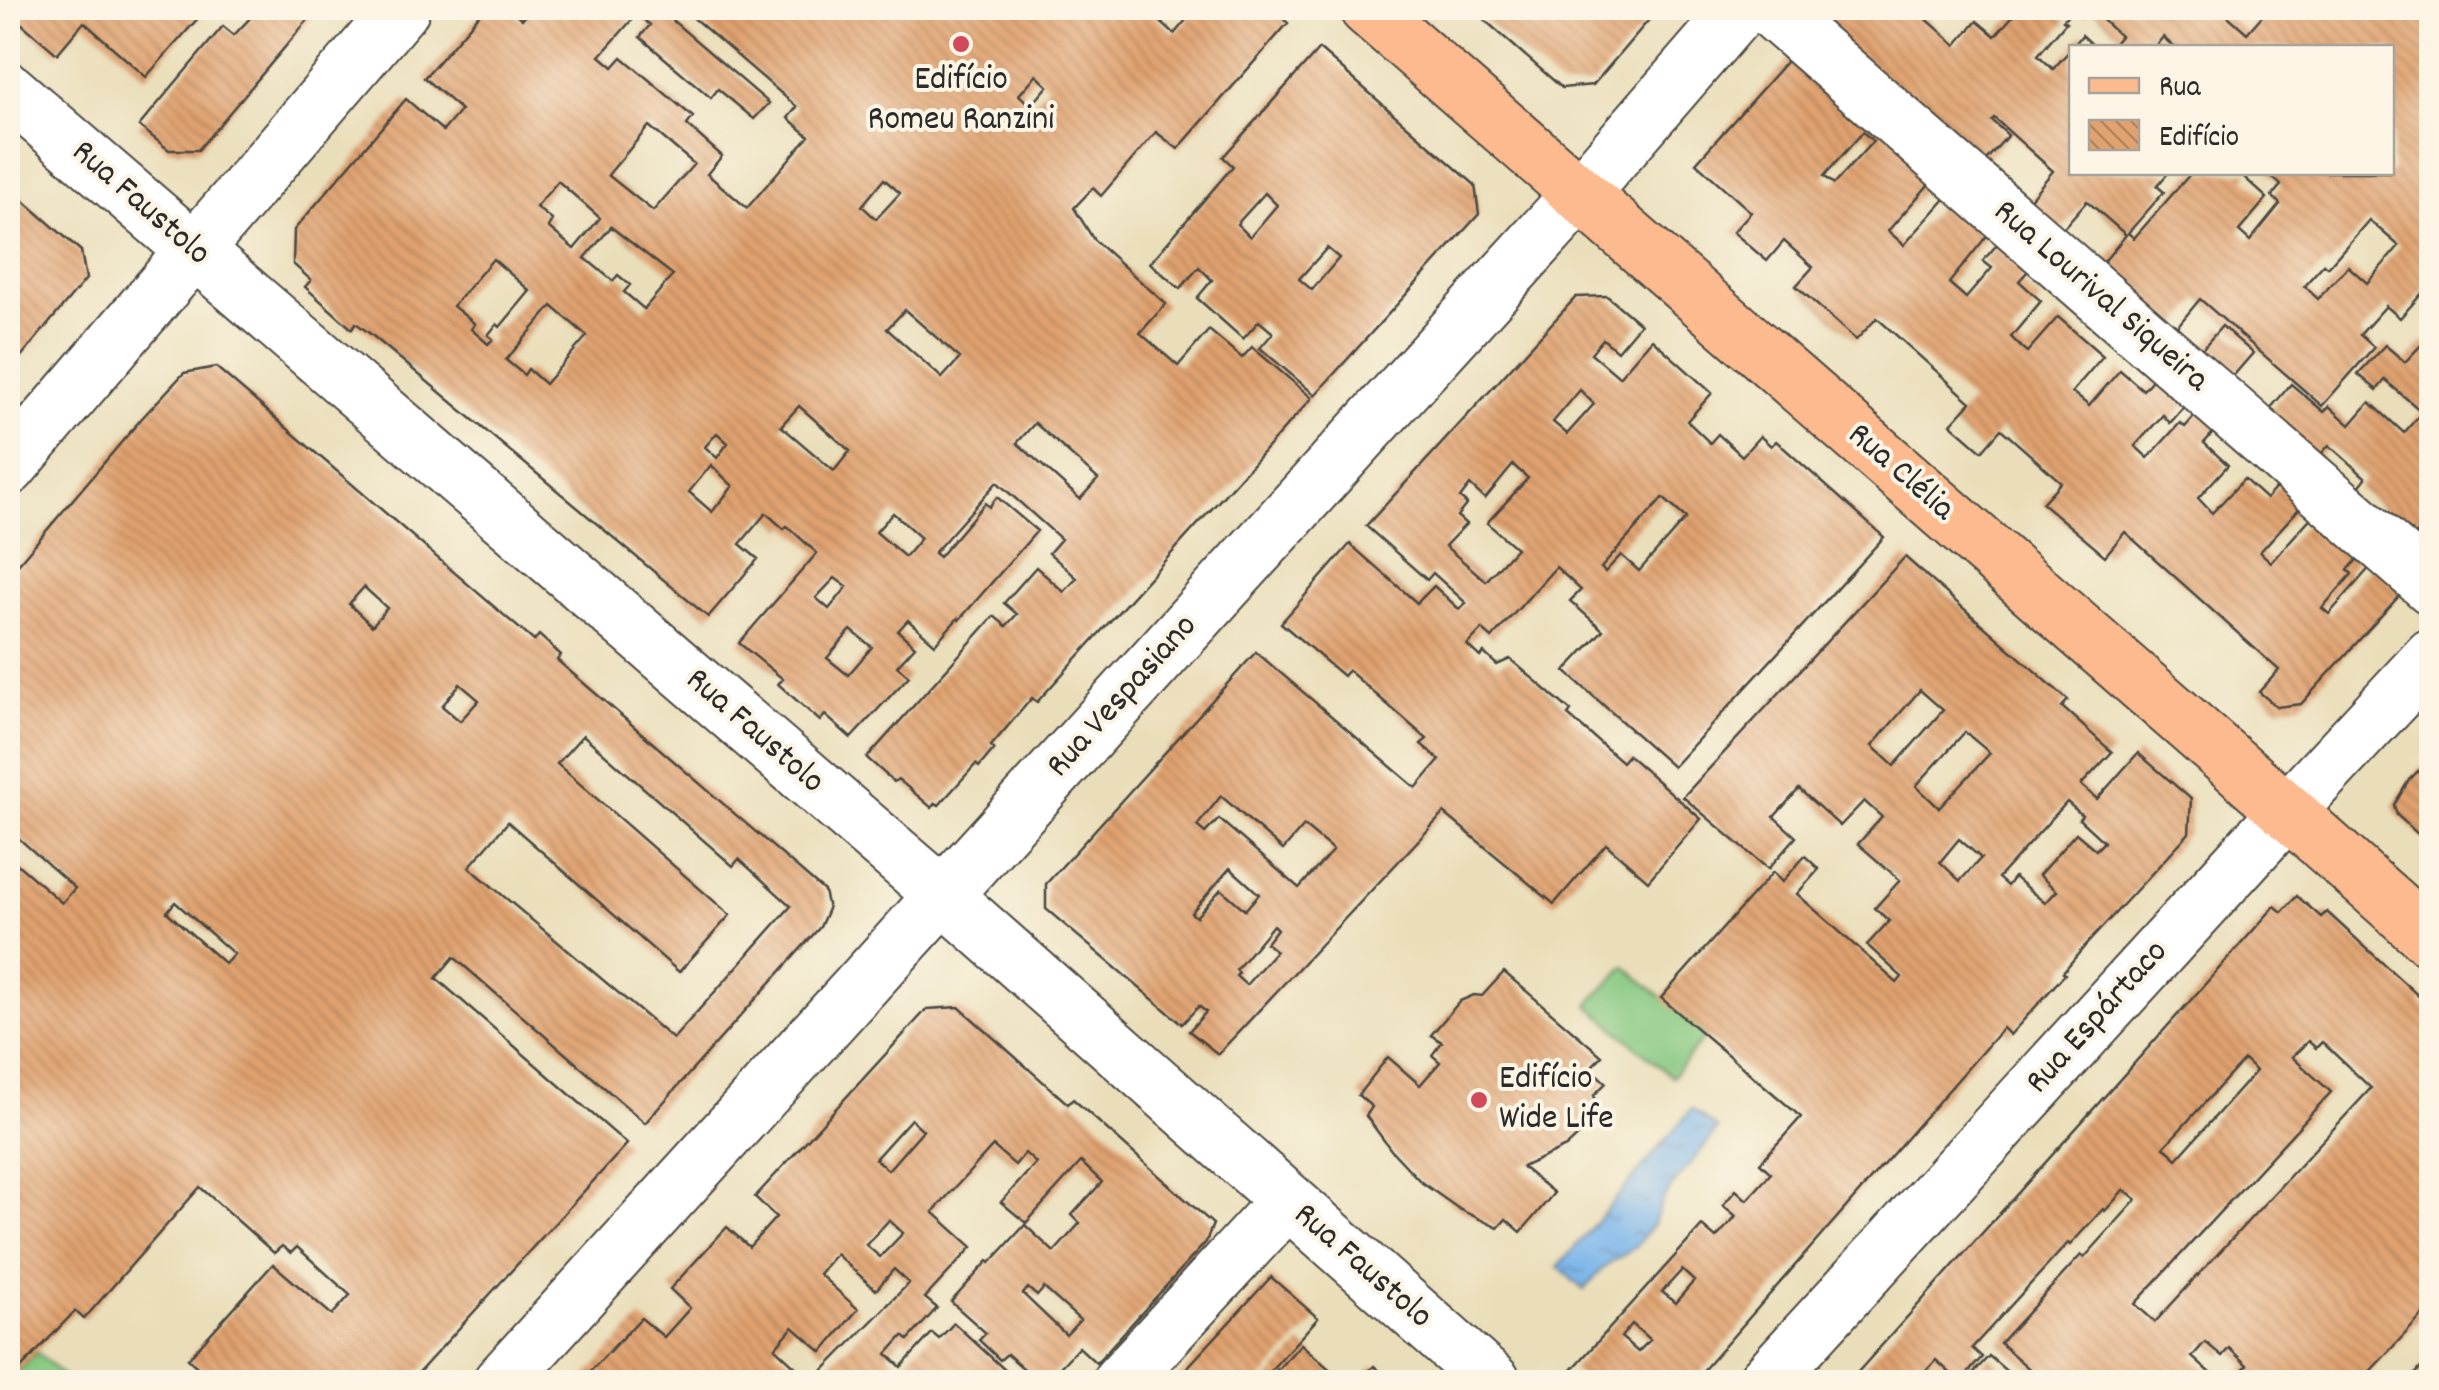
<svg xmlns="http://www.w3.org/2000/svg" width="2439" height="1390" viewBox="0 0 2439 1390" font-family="Dekko,sans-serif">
	<defs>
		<pattern id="water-ripples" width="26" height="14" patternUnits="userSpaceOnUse" patternTransform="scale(2.5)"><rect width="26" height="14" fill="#79b4ea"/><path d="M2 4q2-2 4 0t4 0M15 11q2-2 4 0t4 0" fill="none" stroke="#6393be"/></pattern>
		<pattern id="building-back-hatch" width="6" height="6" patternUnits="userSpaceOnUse" patternTransform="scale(2.5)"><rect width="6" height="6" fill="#e0a26f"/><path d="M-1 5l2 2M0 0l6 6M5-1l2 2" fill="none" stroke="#b6845b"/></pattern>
	</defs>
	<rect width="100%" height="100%" fill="#fcf5e5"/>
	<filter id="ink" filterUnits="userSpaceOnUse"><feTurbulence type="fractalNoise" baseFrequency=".01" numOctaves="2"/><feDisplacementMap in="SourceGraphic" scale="20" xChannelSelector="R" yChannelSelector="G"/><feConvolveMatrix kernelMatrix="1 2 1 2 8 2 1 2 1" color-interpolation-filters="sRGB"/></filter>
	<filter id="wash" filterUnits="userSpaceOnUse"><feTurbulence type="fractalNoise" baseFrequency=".0048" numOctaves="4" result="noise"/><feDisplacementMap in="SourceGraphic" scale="40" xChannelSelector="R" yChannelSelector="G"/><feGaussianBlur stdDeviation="2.25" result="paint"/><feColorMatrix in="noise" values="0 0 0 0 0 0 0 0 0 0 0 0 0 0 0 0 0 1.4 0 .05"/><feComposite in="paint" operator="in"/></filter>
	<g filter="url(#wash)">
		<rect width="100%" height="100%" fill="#eadeba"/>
		<g fill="#85c780" stroke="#587956" stroke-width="2.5">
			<path d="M1625,966L1706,1035L1672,1077L1588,1005Z"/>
			<path d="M37,1352L69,1382H9Z"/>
		</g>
		<path fill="url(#water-ripples)" stroke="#52708a" stroke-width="2.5" d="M1692,1109L1718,1129L1663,1198L1654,1223L1635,1247L1602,1269L1584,1290L1558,1267Z"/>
		<g id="blocks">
			<g fill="url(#building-back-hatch)" fill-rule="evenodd">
				<path d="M8,8H207L146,77L84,22L57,54L8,12Z"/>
				<path d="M241,8H318L198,150H169L139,126L223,26L234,35L251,17Z"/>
				<path d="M485,8H508L522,19L529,10L526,8H658L769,103L754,119L718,89L711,98L640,37L650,25L637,14L600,56L613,67L622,57L693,117L687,125L722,156L707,174L747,208L809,136L788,118L797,107L682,8H1145L1174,34L1192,13L1185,8H1271L1288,23L1178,149L1156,132L1101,196L1093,188L1074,208L1094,240L1166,304L1140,333L1178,366L1209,330L1242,358L1252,347L1312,398L1037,702L1032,698L991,746L994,749L979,767L976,764L939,805L936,803L932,808L898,779L894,782L867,758L994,616L1006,626L1017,614L1004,603L1036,567L1064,592L1077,578L1049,553L1061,539L997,482L934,553L939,557L985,503L989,507L997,497L1037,531L959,620L958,618L935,644L908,620L898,631L915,646L897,666L909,676L851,738L825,715L820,721L778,684L783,679L739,643L817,553L787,526L784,529L766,513L740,544L758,559L708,617L373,336L356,323L352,329L305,287L311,280L293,264L294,230L406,99L443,131L461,110L424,78ZM1036,75L1048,86L1031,106L1019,95ZM649,126L694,164L653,211L608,175ZM884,179L900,193L876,219L862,206ZM558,181L600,218L574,249L548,227L552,220L536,207ZM611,227L673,275L644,309L624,292L630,285L618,275L613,281L585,258ZM493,259L530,291L500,327L497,324L488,335L493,339L488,344L471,329L475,324L453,306ZM552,306L587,336L545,384L528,369L524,375L506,360ZM905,310L960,358L942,378L887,329ZM799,406L850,451L834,471L781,426ZM1035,423L1098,479L1080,499L1017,443ZM717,433L728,443L717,458L705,447ZM711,465L733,486L712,512L689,492ZM893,513L921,538L905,557L876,532ZM835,578L847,587L829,609L816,598ZM851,630L872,647L848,675L827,658Z"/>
				<path d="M1471,8H1659L1593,85L1562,88Z"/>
				<path d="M1832,8H1931L1923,16L1956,45L1977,21L1995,36L2020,8H2219L2247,33L2269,8H2432V15L2425,23L2432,29V282L2400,318L2386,306L2360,335L2374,347L2322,406L2200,299L2171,334L2097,270L2126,235L2087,201L2057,235L2024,206L2053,171L1994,118L1992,121L2008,135L1979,168L1816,26ZM2073,9L2083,17L2091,9L2120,36L2110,48H2154L2163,37L2175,48H2392V172H2267L2281,185L2272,196L2280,204L2250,241L2239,231L2267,198L2245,178L2249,172H2192L2134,238L2128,233L2164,192L2157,186L2169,172H2072V48L2053,69L2038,55L2066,22L2063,20ZM2369,220L2399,246L2367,283L2348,266L2318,299L2304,286L2324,264L2328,267Z"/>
				<path d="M2082,35L2096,48H2072Z"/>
				<path d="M1319,49L1475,185L1479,214L1315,395L1260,348L1273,333L1259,321L1243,339L1197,298L1212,280L1199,267L1180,289L1150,263L1233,166L1223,157ZM1265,193L1277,205L1250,237L1237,224ZM1327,248L1339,258L1312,290L1299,279Z"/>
				<path d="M1795,52L1936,176L1888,231L1904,245L1953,190L1994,227L1949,283L1966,298L1992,268L1983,261L2004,236L2035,263L2019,281L2041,301L2011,337L2021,347L2027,352L2058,317L2103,356L2072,392L2089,406L2120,370L2143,390L2159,372L2190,400L2170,423L2163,415L2135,446L2148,458L2180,423L2185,427L2201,409L2219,426L2204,443L2228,465L2198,498L2212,513L2244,479L2266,499L2282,481L2305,502L2260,552L2271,562L2316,512L2368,547L2348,570L2352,574L2322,608L2329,614L2379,557L2409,585L2301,704L2277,707L2259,692L2279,670L2125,532L2105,556L2042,503L2061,482L2001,429L1982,451L1951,424L1971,402L1877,318L1856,340L1796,286L1813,267L1784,241L1767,261L1733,232L1751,212L1696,163ZM1863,132L1873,141L1834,184L1824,176Z"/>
				<path d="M8,187L81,251L86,279L8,372Z"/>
				<path d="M1607,296L1640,324L1617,351L1603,339L1591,353L1619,377L1652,339L1712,393L1687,421L1710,443L1718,434L1742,456L1760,436L1771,446L1776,441L1884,537L1673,767L1565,671L1603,630L1570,601L1581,590L1556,567L1492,638L1482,629L1467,645L1480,657L1484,653L1497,665L1510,659L1571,711L1568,715L1622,762L1628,755L1701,819L1648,881L1606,844L1554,904L1444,813L1218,1054L1189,1031L1206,1012L1199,1006L1182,1024L1046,909V884L1256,652L1416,788L1440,760L1421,744L1427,739L1348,670L1343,676L1281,623L1350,544L1417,603L1434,586L1459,609L1466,603L1433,573L1427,580L1366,526L1576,297ZM1580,390L1594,404L1567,434L1553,422ZM1513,465L1528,478L1487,523L1516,548L1486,581L1445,546L1466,524L1457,516L1467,504L1460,498L1463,494L1470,485L1485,499ZM1663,498L1686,518L1639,571L1621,555L1605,572L1601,568ZM1221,796L1283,850L1304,826L1333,850L1299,888L1219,819L1205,833L1197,826ZM1230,868L1259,894L1245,910L1221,889L1196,917L1191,913ZM1273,925L1277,929L1266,943L1276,951L1246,985L1236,976L1239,973L1236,970Z"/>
				<path d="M2222,326L2253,353L2227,383L2196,356Z"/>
				<path d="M2425,341L2432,346V509L2421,521L2426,525L2414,537L2358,488L2366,478L2329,445L2315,461L2264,416L2291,384L2324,412L2329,406L2350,425L2370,402L2404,433L2422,412L2385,380L2377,390L2358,374L2385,345L2405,362Z"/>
				<path d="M216,367L534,641L539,635L561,655L557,660L824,891L828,909L820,927L645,1123L454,957L436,978L627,1144L410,1382H214L188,1359L273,1264L332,1315L350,1295L297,1247L291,1253L282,1246L274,1253L200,1187L84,1319L75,1311L8,1382V856L62,903L75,888L8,829V576L142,418L184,373ZM364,587L387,608L372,626L349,604ZM460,684L479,700L460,721L442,706ZM583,735L733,866L739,859L791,906L673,1039L469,867L508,822L679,972L730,915L557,764ZM175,902L234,954L225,964L167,912Z"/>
				<path d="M1905,557L2068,700L2062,707L2112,752L2081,785L2097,799L2138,753L2191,799L2189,833L2085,946L2063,972L2065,974L2010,1035L2003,1028L1693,1382L1687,1376L1681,1382H1586L1572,1370L1702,1226L1716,1238L1736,1216L1723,1205L1736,1190L1747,1200L1771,1173L1760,1163L1801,1117L1661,998L1773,872L1782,882L1805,856L1819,869L1797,894L1897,983L1902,977L1867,945L1889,921L1875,908L1900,880L1858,844L1882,817L1864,801L1840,826L1799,789L1774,817L1796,837L1768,869L1683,797ZM1920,690L1943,710L1894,766L1872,746ZM1965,732L1990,753L1939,808L1916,786ZM2067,802L2082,815L2079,819L2104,842L2096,850L2076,833L2039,875L2057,891L2045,903L2014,877L2007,886L1998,878ZM1959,839L1981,858L1960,881L1940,862ZM1682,1270L1694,1281L1675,1303L1662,1292ZM1632,1324L1650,1340L1638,1352L1621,1337Z"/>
				<path d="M2432,757V847L2397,815L2394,805L2409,780Z"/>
				<path d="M2297,896L2321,917L2327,912L2423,1000L2420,1003L2432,1014V1305L2360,1382H2231L2247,1365L2229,1348L2222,1356L2205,1342L2192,1357L2220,1382H2044L2000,1343L2081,1255L2084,1258L2136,1200L2124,1190L2105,1211L2103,1209L2070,1245L2068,1243L1972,1348L1982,1357L1960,1382L1936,1360L1916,1382H1849L2275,906L2282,912ZM2308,1041L2316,1048L2322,1042L2371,1088L2155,1322L2135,1304L2331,1092L2292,1057ZM2244,1060L2256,1071L2177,1159L2164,1147Z"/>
				<path d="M1504,972L1602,1056L1590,1068L1606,1083L1594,1095L1597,1105L1592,1119L1582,1132L1566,1147L1522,1167L1554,1193L1521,1232L1506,1219L1498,1228L1459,1209L1421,1182L1391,1150L1366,1116L1372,1107L1358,1095L1388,1057L1420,1085L1440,1062L1432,1055L1442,1042L1431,1035L1460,1001L1474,995L1482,996Z"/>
				<path d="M959,1007L1068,1104L1073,1099L1213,1224L1206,1242L1096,1363L1079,1347L1046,1382H1039L1007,1354L1000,1360L979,1340L986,1333L951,1302L988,1261L990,1263L1025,1225L1054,1252L1080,1223L1072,1215L1102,1182L1081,1162L1026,1223L1001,1202L1036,1163L1025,1153L1015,1165L993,1146L933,1212L972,1247L925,1298L937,1308L908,1340L903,1336L887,1354L901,1367L932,1333L939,1339L954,1323L1018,1382H812L909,1283L894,1269L876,1290L836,1254L819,1274L858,1309L822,1352L793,1327L775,1348L801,1372L791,1382H587L583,1379L641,1318L664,1337L690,1308L670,1289L727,1227L749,1247L776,1217L755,1197L927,1009ZM911,1119L923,1130L888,1170L875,1159ZM889,1220L903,1233L880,1257L866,1245ZM1028,1288L1037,1296L1044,1288L1080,1320L1066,1335L1023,1294Z"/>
				<path d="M1271,1277L1318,1318L1260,1382H1174Z"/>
				<path d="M1301,1344L1344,1382H1266Z"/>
				<path d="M1989,1356L2019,1382H1965Z"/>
				<path d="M2432,1356V1382H2408Z"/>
				<path d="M1374,1366L1393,1382H1358Z"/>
			</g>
		</g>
	</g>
	<g filter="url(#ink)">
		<use href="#blocks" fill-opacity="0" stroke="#484640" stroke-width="2.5"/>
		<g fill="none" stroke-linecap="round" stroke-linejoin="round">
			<g stroke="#484640" stroke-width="59">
				<g id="minor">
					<path d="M1769,8L2432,587"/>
					<path d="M8,468L402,8"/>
					<path d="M501,1382L1580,194L1741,8"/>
					<path d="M1120,1382L1287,1201"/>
					<path d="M1765,1382L2268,832L2432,656"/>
				</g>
			</g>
			<g stroke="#484640" stroke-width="59">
				<path id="tertiary" d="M8,90L944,896L1493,1382"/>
			</g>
			<g stroke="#484640" stroke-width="59">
				<path id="primary" d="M1367,8L2287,811L2432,940"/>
			</g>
			<use href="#minor" stroke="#fff" stroke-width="55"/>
			<use href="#tertiary" stroke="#fff" stroke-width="55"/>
			<use href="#primary" stroke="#fcba8e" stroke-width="55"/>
		</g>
	</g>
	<g fill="#d1495b" stroke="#fcf5e5" stroke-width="4">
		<circle cx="961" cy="44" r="10"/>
		<circle cx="1479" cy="1100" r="10"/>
	</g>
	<g text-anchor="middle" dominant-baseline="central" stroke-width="8" stroke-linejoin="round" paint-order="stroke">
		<g font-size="35" fill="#2b2b2b" stroke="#fcf5e5">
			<text x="961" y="81">Edifício<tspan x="961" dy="40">Romeu Ranzini</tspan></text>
			<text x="1499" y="1080" text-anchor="start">Edifício<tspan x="1499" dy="40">Wide Life</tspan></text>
		</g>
		<g font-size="35" fill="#2b2b2b" stroke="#fcf5e5">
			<text transform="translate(140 204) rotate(41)">Rua Faustolo</text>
			<text transform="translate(2100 297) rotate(41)">Rua Lourival Siqueira</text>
			<text transform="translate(1900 473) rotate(41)">Rua Clélia</text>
			<text transform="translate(1123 697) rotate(-48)">Rua Vespasiano</text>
			<text transform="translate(754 732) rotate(41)">Rua Faustolo</text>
			<text transform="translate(2098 1018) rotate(-48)">Rua Espártaco</text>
			<text transform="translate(1362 1267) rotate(41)">Rua Faustolo</text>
		</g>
	</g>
	<rect width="2439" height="1390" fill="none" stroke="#fcf5e5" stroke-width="40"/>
	<rect x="2069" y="45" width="325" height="130" fill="#fcf5e5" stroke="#a8a49b" stroke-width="2.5"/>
	<rect x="2089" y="78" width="50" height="15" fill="#fcba8e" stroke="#a8a49b" stroke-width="2.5"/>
	<text x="2159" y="95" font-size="30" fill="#2b2b2b">Rua</text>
	<rect x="2089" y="120" width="50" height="30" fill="url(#building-back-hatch)" stroke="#a8a49b" stroke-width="2.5"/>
	<text x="2159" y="145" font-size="30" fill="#2b2b2b">Edifício</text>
</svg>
